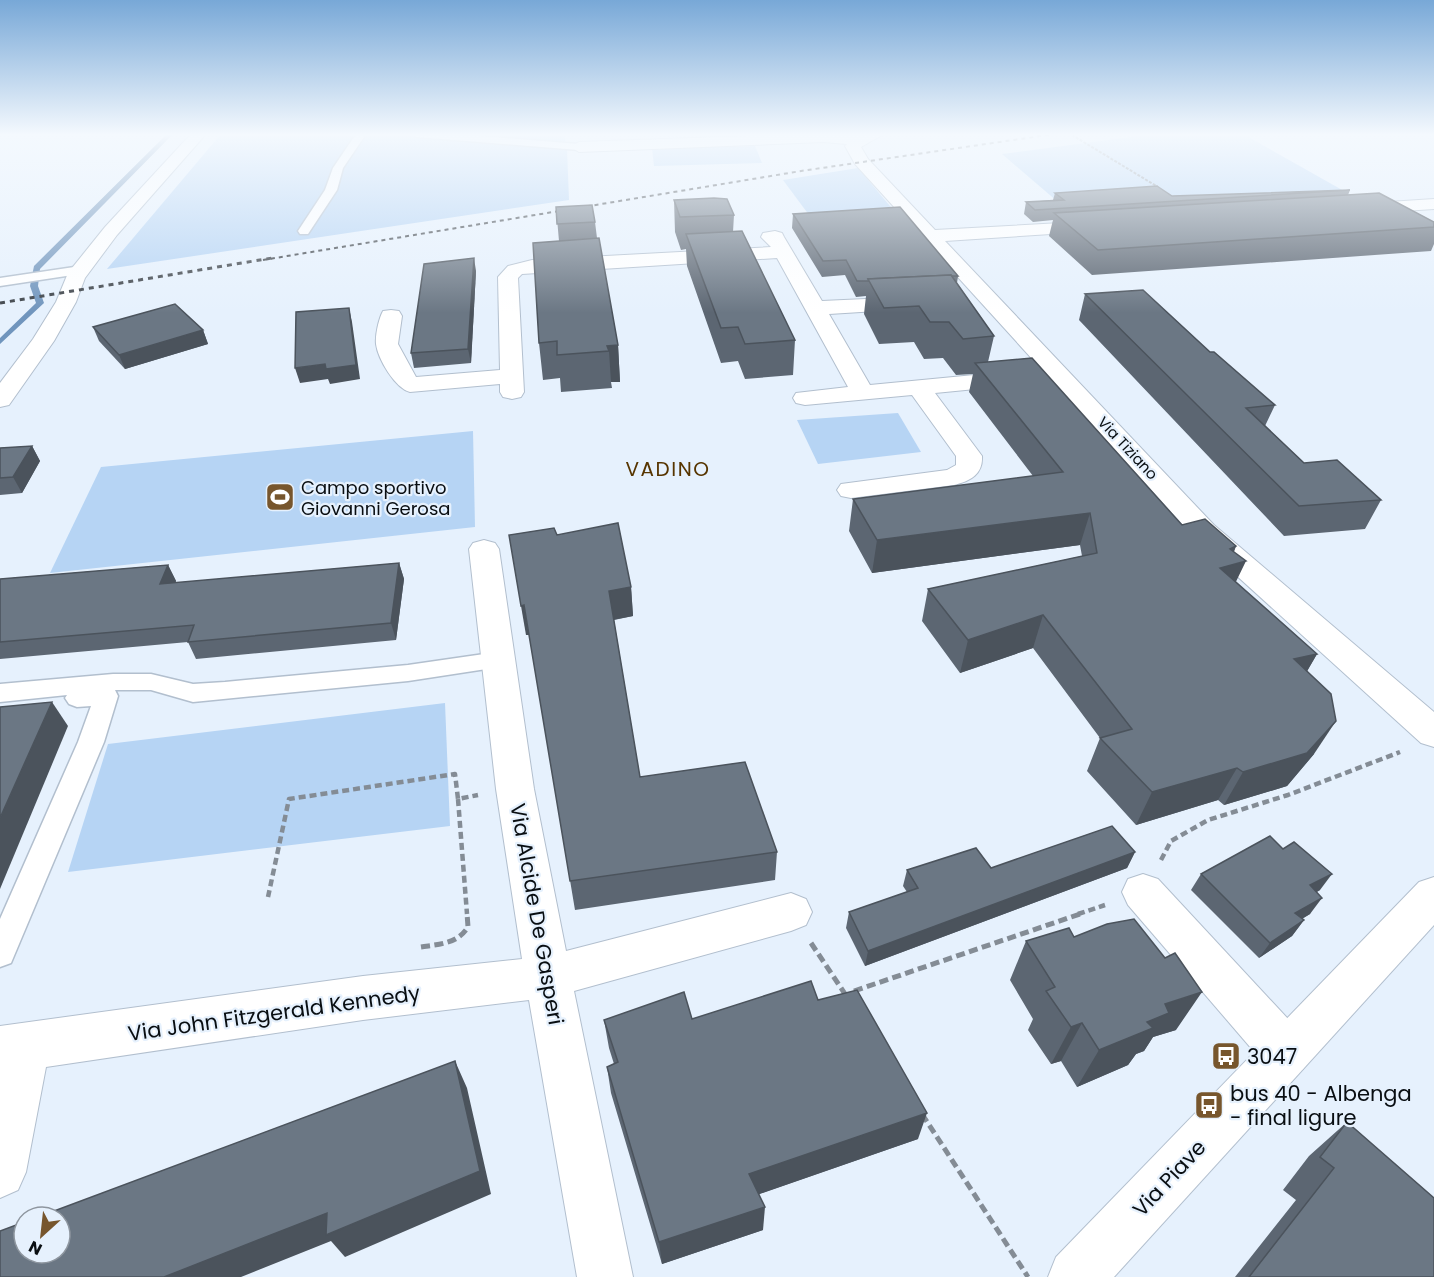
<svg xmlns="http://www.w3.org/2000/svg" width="1434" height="1277" viewBox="0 0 1434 1277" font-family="Poppins,sans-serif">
	<rect width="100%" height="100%" fill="#e6f1fd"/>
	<g fill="#b6d4f4">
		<path d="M221,134H564L567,149L569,200L107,269Z"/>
		<path d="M1153,134H1243L1367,204L1058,202L1002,154Z"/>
		<path d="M755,146L762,163L654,166L652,148Z"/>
		<path d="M858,168L900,218L812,219L783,180Z"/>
		<path d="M898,413L921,452L818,464L797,420Z"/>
		<path d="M473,431L475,527L50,573L101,467Z"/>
		<path d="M445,703L450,826L68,872L108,744Z"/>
	</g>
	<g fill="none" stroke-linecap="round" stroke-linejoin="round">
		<path fill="#7095bd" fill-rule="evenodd" d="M167,134H173L40,269L38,286L44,303L0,344V338L36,303L30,286L34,266Z"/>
		<g stroke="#b2bfce" stroke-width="3">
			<g id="lane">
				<path d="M356,134H366L343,168L337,190L308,234H300L298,231L325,190L333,168Z"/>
				<path d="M412,134H456L579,144L584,147L579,150L417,137Z"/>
				<path d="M81,266L86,267L88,270L86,273L0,286V278Z"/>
				<path d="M498,652L506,654L510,660L506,666L408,681L193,702L151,690H115L118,696L104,742L11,963L0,967V919L78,742L91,706L77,707L69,704L65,698L67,695L0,702V684L113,674H151L193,684L225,682L408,665Z"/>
			</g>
		</g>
		<g stroke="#b2bfce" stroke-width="2">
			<g id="street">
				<path d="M191,134H206L117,235L85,278L76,302L54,341L9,405L0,407V383L33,339L56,302L68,273L105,227Z"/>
				<path d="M808,134H884L861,147L868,159L935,230L1097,221L1103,222L1106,226L1103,230L1097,231L945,241L1214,525L1434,712V747L1421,743L1194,537L855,164L845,146L847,144L823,142L579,152L571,147L579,142Z"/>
				<path d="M1434,199V209L1358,214L1352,213L1349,209L1352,205L1358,204Z"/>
				<path d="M775,231L782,233L784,237L822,301L909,297L916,299L919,303L916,307L909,309L829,314L870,385L1016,371L1024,373L1028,378L1024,383L1016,385L935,393L982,456C983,474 971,481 954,485L851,498L841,496L837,490L841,484L947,470L956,465V456L912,395L805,405L796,403L793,398L796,393L848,387L777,258L522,274L518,278L524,392L521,397L512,399L503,397L500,392V384L410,392C395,388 378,359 376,344C375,335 379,318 383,311L391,310L399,311L402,316L398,344L416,377L500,370L498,277L508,266L532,260L771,247L761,237L763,233Z"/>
				<path d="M484,540L495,543L499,549L534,789L566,951L791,893L806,899L812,912L806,925L791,931L574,991L633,1277H577L529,1000L363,1020L46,1067L26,1172L18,1190L0,1198V1026L363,976L522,959L496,789L469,549L473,543Z"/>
				<path d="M1143,874L1158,879L1303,1035L1310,1052L1303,1069L1286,1076L1269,1069L1128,905L1122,892L1128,879Z"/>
			</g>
		</g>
		<g stroke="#b2bfce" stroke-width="2">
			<path id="secondary" d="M1434,877V925L1114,1277H1048L1056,1257L1419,882Z"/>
		</g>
		<path stroke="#848c95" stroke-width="2" stroke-dasharray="3 1.5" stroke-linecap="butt" d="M1072,135L1158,187"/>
		<g stroke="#848c95" stroke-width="4.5" stroke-dasharray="7 4" stroke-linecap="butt">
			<path d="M458,799L467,914"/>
			<path d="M1161,860L1171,841L1208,820L1288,795L1400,752"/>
			<path d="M268,897L289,799L455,774L458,799L478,795"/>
			<path d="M1078,914L1105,905"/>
		</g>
		<g stroke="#848c95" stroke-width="5" stroke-dasharray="9 4.5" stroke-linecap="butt">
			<path d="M811,943L847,997"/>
			<path d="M421,947C440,944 457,944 468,927L467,913"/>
			<path d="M854,991L1083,913"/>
			<path d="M922,1114L1028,1277"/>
		</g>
		<use href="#lane" fill="#fff" fill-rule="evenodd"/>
		<use href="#street" fill="#fff" fill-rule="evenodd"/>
		<use href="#secondary" fill="#fff" fill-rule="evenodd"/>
		<path stroke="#3d4349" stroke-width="2" stroke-dasharray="4 4" stroke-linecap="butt" d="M263,260L801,171L1054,134"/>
		<path stroke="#3d4349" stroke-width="3" stroke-dasharray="5 5" stroke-linecap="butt" d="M0,303L272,258"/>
	</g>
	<g fill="#5c6672">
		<path d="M1350,190L1348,195L1434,222V244L1431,251L1092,275L1049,236L1053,220L1033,222L1024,214L1026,202L1053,200L1055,193L1172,196Z"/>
		<path d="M674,200L734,215L733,232L795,340L793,375L745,379L738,361L721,363L687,266L686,249L681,250L675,232Z"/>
		<path d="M556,207L595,222L597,238L618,345L620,382H611L612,388L561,392L560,378L543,380L539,343L559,241Z"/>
		<path d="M793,214L958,276L957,283L994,336L988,362L1182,525L1236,546L1234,552L1236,582L1317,654L1307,671L1314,754L1287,786L1224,805L1218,800L1136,825L1087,771L1100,738L1033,648L960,673L922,621L928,589L1082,556L1080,545L872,573L849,531L853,499L1033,476L969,392L973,374L956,375L943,358L924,359L914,342L879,344L864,314L866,296L856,297L845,275L822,277L792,228Z"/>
		<path d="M476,271L471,363L414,368L411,353Z"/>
		<path d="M1085,294L1210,352L1275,405L1265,426L1304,463L1381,500L1365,529L1284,536L1079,320Z"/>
		<path d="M93,327L203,330L208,344L125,369L99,341Z"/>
		<path d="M32,446L40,461L22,493L0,495V448Z"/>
		<path d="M557,535L631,587L633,616L614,620L640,777L777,852L775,880L575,910L529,635H526Z"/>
		<path d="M399,563L404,579L396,640L196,659L188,642L0,659V579L168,565L176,581L175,583Z"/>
		<path d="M1135,852L1127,868L865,966L846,928L849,912L907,892L903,886L907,870L991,868Z"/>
		<path d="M1201,874L1320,890L1317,892L1310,914L1302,919L1304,920L1292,936L1259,958L1191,890Z"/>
		<path d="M1074,937L1176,1030L1153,1037L1144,1051L1136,1054L1128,1065L1077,1087L1061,1061L1051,1064L1028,1030L1033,1019L1010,980L1026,941Z"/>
		<path d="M818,1000L918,1139L759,1194L763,1230L662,1264L611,1093L607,1067L614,1064L609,1048L604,1020L692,1019Z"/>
		<path d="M1347,1122L1434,1277H1235L1296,1200L1283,1190L1309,1156Z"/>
	</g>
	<g fill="#4b535c">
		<path d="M474,258L476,271L471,363L468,349Z"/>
		<path d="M349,308L352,322L360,379L330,384L328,379L300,383L295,368L325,364Z"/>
		<path d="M203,330L208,344L125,369L119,355Z"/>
		<path d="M618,345L620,382H611L609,351L607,346Z"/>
		<path d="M32,446L40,461L22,493L13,477Z"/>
		<path d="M1090,513L1080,545L872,573L877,540Z"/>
		<path d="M1236,546L1227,566L1246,561L1230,594L1220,568L1230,549Z"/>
		<path d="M399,563L404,579L396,640L391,623Z"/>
		<path d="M168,565L176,581L168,600L160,584Z"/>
		<path d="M631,587L633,616L612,620L609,591Z"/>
		<path d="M524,605L529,635H526L521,606Z"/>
		<path d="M1043,615L1033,648L960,673L968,640Z"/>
		<path d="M1317,654L1298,687L1294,659Z"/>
		<path d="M52,702L68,726L0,889V818Z"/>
		<path d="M1336,721L1314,754L1287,786L1224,805L1243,772Z"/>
		<path d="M1237,768L1218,800L1136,825L1152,792Z"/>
		<path d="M1135,852L1127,868L865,966L868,951Z"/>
		<path d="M1332,874L1320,890L1298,901L1310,885Z"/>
		<path d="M1322,898L1310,914L1284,929L1295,913Z"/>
		<path d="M1304,920L1292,936L1259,958L1270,943Z"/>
		<path d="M1202,992L1176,1030L1153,1037L1144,1051L1136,1054L1128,1065L1077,1087L1099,1050L1147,1022L1165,1004Z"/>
		<path d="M1082,1023L1061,1061L1051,1064L1071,1027Z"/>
		<path d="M455,1061L467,1088L491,1194L345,1257L331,1241L241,1277H164Z"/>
		<path d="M927,1113L918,1139L748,1198L749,1174Z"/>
		<path d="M765,1207L763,1230L662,1264L659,1242Z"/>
	</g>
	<g fill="#6b7784" stroke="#4b535c" stroke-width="1.5">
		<path d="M1157,186L1172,196L1350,190L1035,210L1026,202L1064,200L1055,193Z"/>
		<path d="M1379,193L1434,222V227L1098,250L1054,213Z"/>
		<path d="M714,198L727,199L734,215L680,217L674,200Z"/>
		<path d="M592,205L595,222L557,224L556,207Z"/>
		<path d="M900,207L958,276H952L951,275L868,279L869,281H857L846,260L823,261L793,214Z"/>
		<path d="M742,231L795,340L745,344L738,327L721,328L686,234Z"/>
		<path d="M599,238L618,345L607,346L609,351L557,355V341L539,343L533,243Z"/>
		<path d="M474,258L468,349L411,353L424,264Z"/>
		<path d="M951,275L994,336L963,339L949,322H930L919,306L884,308L868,279Z"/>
		<path d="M1143,290L1210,352H1214L1275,405L1246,408L1304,463L1337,460L1381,500L1299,506L1085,294Z"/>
		<path d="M175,304L203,330L119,355L93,327Z"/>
		<path d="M349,308L356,365L326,369L325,364L295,368L296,312Z"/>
		<path d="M1032,358L1182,525L1205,519L1236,546L1230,549L1246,561L1220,568L1317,654L1294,659L1331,694L1336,721L1307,753L1243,772L1237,768L1152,792L1100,738L1132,729L1043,615L968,640L928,589L1097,553L1090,513L877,540L853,499L1063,472L975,363Z"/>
		<path d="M32,446L13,477L0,478V448Z"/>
		<path d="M618,523L631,587L609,591L640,777L745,762L777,852L570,881L524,605L521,606L509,535L554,528L557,535Z"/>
		<path d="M399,563L391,623L188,642L194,625L0,642V579L168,565L160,584Z"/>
		<path d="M52,702L0,818V707Z"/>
		<path d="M1112,826L1135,852L868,951L849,912L918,888L907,870L976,848L991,868Z"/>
		<path d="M1270,836L1283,849L1294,842L1332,874L1310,885L1322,898L1295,913L1304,920L1270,943L1201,874Z"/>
		<path d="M1134,919L1165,958L1175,953L1202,992L1165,1004L1169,1013L1147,1022L1153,1028L1099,1050L1082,1023L1071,1027L1046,991L1055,987L1026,941L1069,928L1074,937L1107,924Z"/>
		<path d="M811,981L818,1000L857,990L927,1113L749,1174L765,1207L659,1242L607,1067L618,1062L604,1020L684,992L692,1019Z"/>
		<path d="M455,1061L480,1171L326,1235L327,1213L164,1277H0V1231L24,1222V1253H60V1217H38Z"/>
		<path d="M1347,1122L1434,1198V1277H1249L1334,1168L1320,1157Z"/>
	</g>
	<linearGradient id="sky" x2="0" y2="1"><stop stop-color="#78a8d7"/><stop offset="0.43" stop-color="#f4f9fe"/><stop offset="1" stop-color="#f4f9fe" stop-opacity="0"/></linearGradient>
	<rect width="1434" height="313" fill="url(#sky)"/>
	<defs>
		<g id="stadium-square" transform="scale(1.5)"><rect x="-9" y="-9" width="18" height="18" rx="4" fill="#77562d" stroke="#e6f1fd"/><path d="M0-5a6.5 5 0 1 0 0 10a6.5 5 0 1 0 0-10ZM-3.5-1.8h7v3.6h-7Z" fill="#fff"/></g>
		<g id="bus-square" transform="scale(1.5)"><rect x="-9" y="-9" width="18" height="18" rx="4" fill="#77562d" stroke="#e6f1fd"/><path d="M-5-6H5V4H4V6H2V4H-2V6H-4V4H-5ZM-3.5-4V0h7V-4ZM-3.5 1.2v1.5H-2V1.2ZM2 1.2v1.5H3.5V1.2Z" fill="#fff"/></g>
	</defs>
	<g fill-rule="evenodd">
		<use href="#stadium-square" x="280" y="497"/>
		<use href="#bus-square" x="1226" y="1056"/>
		<use href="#bus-square" x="1209" y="1105"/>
	</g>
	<g text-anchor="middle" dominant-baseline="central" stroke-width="4.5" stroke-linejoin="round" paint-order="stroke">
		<g font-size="15" fill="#090e12" stroke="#e6f1fd">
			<text transform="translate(1128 448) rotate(47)">Via Tiziano</text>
		</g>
		<g font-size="18" fill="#090e12" stroke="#e6f1fd" text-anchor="start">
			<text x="301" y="487">Campo sportivo<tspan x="301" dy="21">Giovanni Gerosa</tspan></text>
		</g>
		<g font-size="20" letter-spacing="1.5" fill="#573500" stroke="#e6f1fd">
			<text x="668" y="469">VADINO</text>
		</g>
		<g font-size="21" fill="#090e12" stroke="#e6f1fd">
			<text transform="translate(537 914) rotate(80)">Via Alcide De Gasperi</text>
			<text transform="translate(274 1013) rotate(-8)">Via John Fitzgerald Kennedy</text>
			<text transform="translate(1169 1178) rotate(-47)">Via Piave</text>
		</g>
		<g font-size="21" fill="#090e12" stroke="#e6f1fd" text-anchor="start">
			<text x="1247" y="1056">3047</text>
			<text x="1230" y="1093">bus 40 - Albenga<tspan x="1230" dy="24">- final ligure</tspan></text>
		</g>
	</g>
	<g transform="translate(42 1235) rotate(207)"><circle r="28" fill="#e6f1fd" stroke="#8e969f" stroke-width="1.5"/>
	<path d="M0-4.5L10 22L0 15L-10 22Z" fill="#77562d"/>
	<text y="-9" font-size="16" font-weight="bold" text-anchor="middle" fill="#090e12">N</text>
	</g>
</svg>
